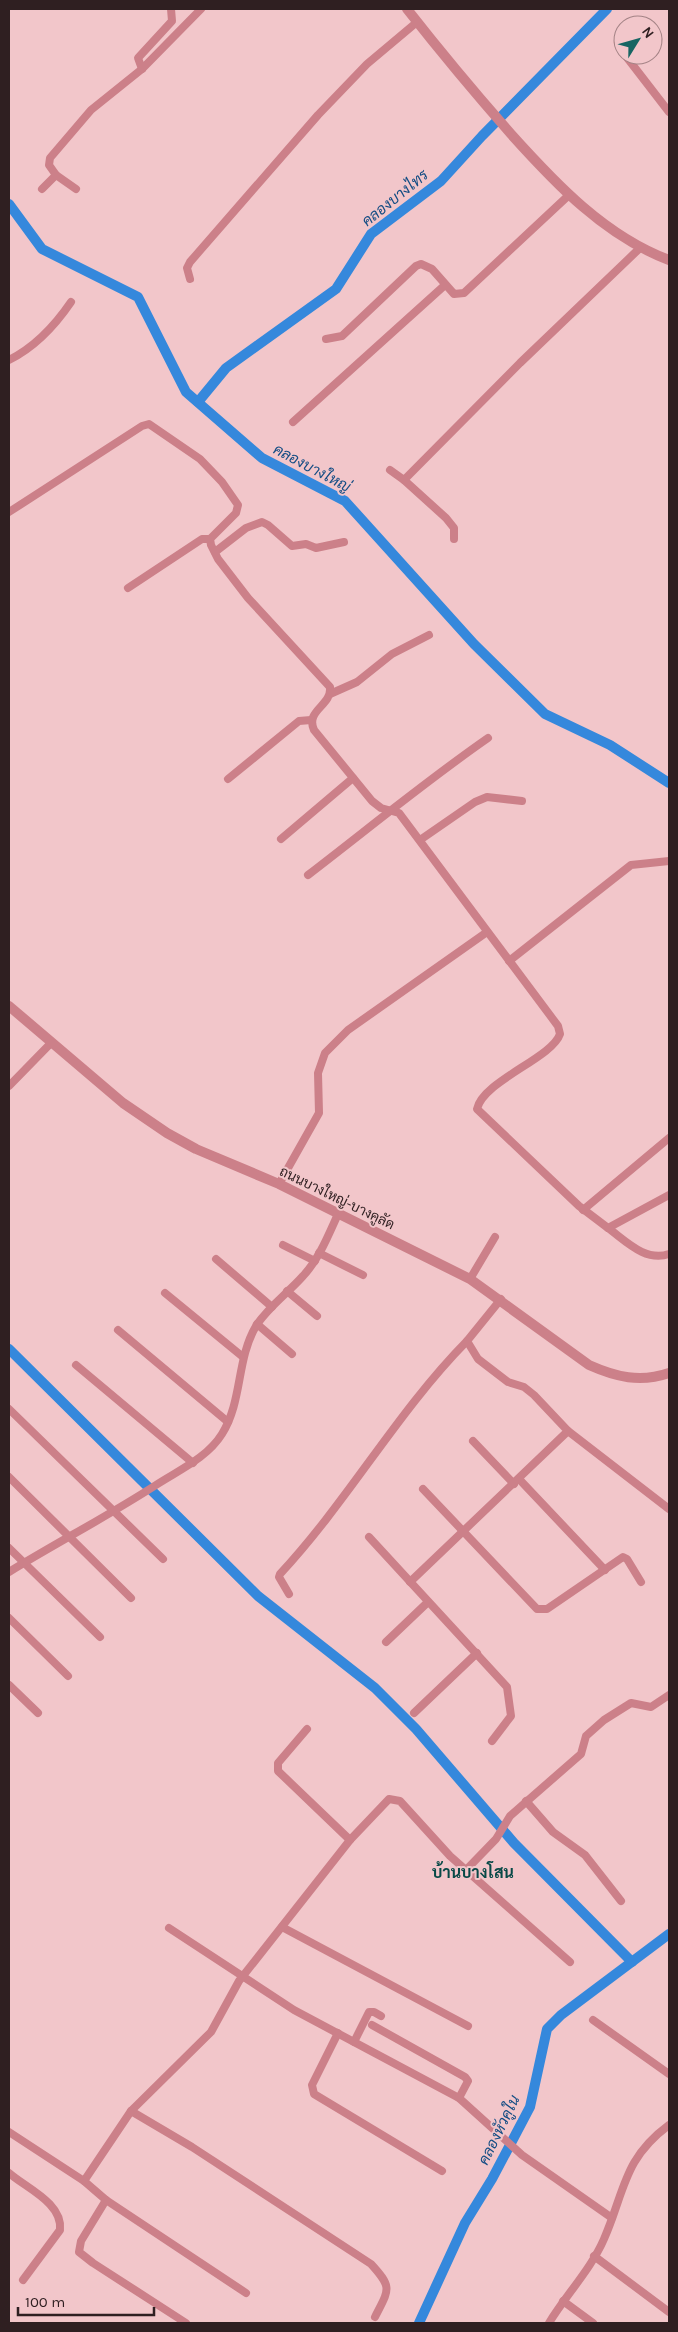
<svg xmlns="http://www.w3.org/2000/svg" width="678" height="2332" viewBox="0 0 678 2332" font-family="Karla,Sarabun,sans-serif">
	<rect width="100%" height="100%" fill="#f2c6ca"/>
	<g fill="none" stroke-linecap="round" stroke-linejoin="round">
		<g stroke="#3588dc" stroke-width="10">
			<path d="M9,204L42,249L138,297L186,392L262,458L345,501L474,644L545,714L610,745L669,783"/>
			<path d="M198,402L226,368L336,289L371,234L441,181L482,136L607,9"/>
			<path d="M9,1349L258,1596L375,1688L416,1729L514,1843L632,1962"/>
			<path d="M419,2323L465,2223L492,2179L530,2107L547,2029L561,2015L669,1934"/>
		</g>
		<g stroke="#cc8089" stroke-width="8">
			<path d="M618,43L623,51"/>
			<path d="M625,55L669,112"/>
			<path d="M142,69L138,58L172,21L171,9"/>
			<path d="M56,175L76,189"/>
			<path d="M42,189L56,175L49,165L50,158L91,110L142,69L201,9"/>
			<path d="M190,279L187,268L190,262L318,115L367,64L417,22"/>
			<path d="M326,339L342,336L416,266L421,264L432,269L454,294L464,293L569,195"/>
			<path d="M9,360C35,347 54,327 71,302"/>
			<path d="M293,422L445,285"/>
			<path d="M390,470L404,480L520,363L641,247"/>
			<path d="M404,480L446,518L454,528V539"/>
			<path d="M9,512L142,426L149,424L200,459L222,482L238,505L236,513L210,539L211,545L218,559L248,598L330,687C332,706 305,710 314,730L372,801L381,808L399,813L558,1026L560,1034C552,1058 483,1081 477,1109L579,1206L608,1228L669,1195"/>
			<path d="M215,552L246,528L262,522L268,525L292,546L306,544L316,548L344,542"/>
			<path d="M128,588L202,539H210"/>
			<path d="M330,694L357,682L392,654L429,635"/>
			<path d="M228,779L299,721L311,720"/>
			<path d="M281,839L353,778"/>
			<path d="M420,840L475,802L487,797L522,801"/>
			<path d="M308,875C368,829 426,781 488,738"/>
			<path d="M509,961L631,865L669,861"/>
			<path d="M9,1086L51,1043"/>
			<path d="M279,1184L319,1113L318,1073L325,1053L348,1030L487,932"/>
			<path d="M583,1210L669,1138"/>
			<path d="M608,1228C626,1241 645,1262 669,1254"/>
			<path d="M283,1245L315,1261"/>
			<path d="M319,1253L363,1275"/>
			<path d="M216,1259L272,1307"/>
			<path d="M470,1279L495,1237"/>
			<path d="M287,1291L317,1316"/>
			<path d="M165,1293L243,1357"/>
			<path d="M257,1324L292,1354"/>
			<path d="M118,1330L228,1422"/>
			<path d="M76,1365L193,1463"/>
			<path d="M9,1409L163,1559"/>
			<path d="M568,1431L669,1509"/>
			<path d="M473,1441L514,1484"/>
			<path d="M9,1477L131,1598"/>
			<path d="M519,1479L605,1570"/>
			<path d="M423,1489L537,1609H547L623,1557L627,1559L641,1582"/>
			<path d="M369,1537L507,1687L511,1716L492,1741"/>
			<path d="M9,1548L100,1637"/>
			<path d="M9,1572C58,1542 108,1516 156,1485C179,1470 207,1458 222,1434C243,1400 236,1360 256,1326C268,1307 288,1293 303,1276C319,1259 328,1236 338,1214"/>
			<path d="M410,1582L568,1431L534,1395L524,1387L508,1382L478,1359L467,1341L501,1299"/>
			<path d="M289,1594L279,1577L280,1574C348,1501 397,1412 467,1341"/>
			<path d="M9,1618L68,1676"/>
			<path d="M386,1642L428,1602"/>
			<path d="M9,1685L38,1713"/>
			<path d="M414,1713L477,1653"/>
			<path d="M307,1729L278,1763V1771L350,1840"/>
			<path d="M526,1801L553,1832L585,1855L621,1901"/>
			<path d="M466,1870L496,1839L510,1816L581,1754L586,1736L604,1720L631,1703L651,1707L669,1695"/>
			<path d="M282,1927L468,2026"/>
			<path d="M169,1928L294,2010L459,2098L522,2155L612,2218"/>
			<path d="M593,2020L669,2074"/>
			<path d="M372,2025L465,2077L468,2081L459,2098"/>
			<path d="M338,2033L312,2085L314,2094L442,2171"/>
			<path d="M354,2042L369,2012H374L381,2016"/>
			<path d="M131,2111L192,2147L371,2264C393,2288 389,2289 375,2317"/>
			<path d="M9,2132L84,2181L131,2111L211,2032L239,1981L350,1840L389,1799L400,1801L450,1856L570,1962"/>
			<path d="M9,2173C26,2188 63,2203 60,2230L23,2280"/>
			<path d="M84,2181L106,2200L246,2293"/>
			<path d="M106,2200L81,2241L79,2252L93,2263L186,2323"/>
			<path d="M594,2256L669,2312"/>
			<path d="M563,2301L593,2323"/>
			<path d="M549,2323C566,2295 591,2269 604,2239C625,2191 623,2159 669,2125"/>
		</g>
		<g stroke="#cc8089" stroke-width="10">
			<path d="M407,9C440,51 475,93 511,134C556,184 605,236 669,260"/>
			<path d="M9,1006L123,1103L167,1133L196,1149L279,1184L470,1279L589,1365C616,1377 640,1383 669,1373"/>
		</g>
	</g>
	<g text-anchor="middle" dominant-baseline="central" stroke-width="4" stroke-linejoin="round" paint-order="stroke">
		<g font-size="14" fill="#2f1f21" stroke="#f2c6ca">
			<text transform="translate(337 1198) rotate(26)">ถนนบางใหญ่-บางคูลัด</text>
		</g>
		<g font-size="15" font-style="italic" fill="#144d84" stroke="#f2c6ca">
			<text transform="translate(395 198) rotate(-39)">คลองบางไทร</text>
			<text transform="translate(312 468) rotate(28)">คลองบางใหญ่</text>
			<text transform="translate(499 2130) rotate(-64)">คลองหัวคูใน</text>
		</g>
		<g font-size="16" font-weight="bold" fill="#084947" stroke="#f2c6ca">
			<text x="473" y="1872">บ้านบางโสน</text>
		</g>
	</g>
	<rect width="678" height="2332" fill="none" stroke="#2f1f21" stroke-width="20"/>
	<g transform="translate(638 40) rotate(53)"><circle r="24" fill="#f2c6ca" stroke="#a48386"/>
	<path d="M0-4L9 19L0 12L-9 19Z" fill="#176563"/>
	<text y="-8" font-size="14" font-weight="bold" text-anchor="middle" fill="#2f1f21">N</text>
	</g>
	<path d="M18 2307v8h136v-8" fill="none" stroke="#2f1f21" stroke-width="2.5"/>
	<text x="25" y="2307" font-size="15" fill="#2f1f21" stroke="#f2c6ca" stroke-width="4" paint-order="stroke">100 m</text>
</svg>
